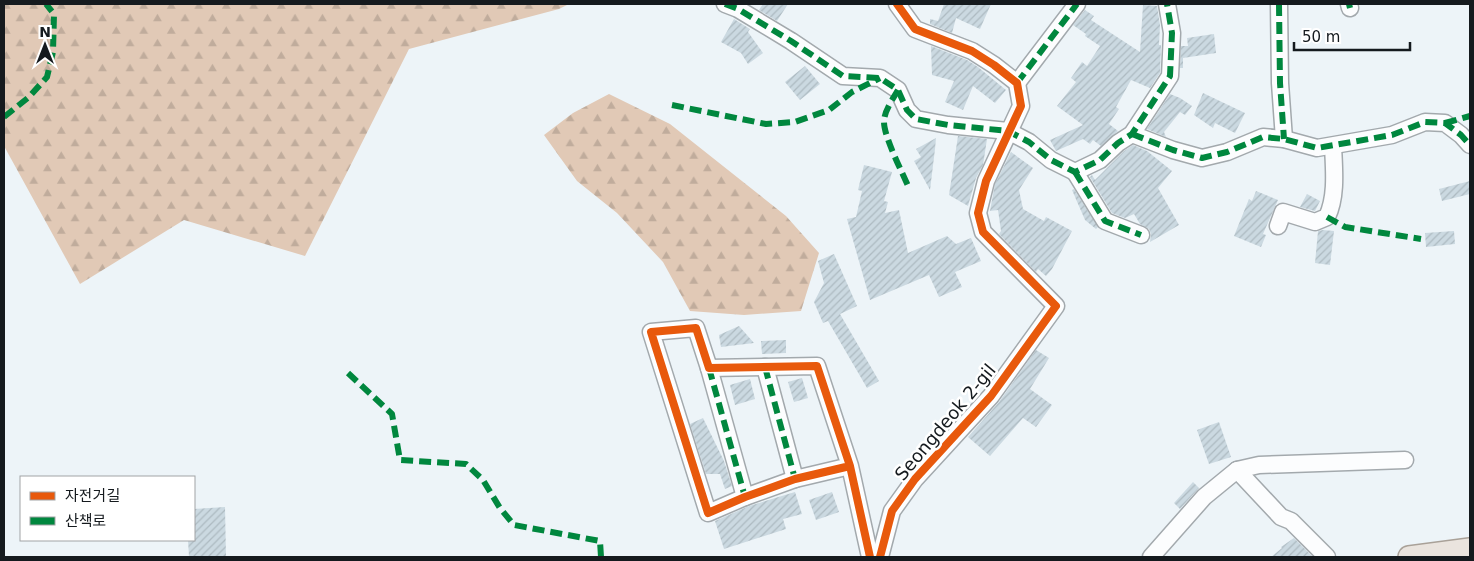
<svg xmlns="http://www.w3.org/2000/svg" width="1474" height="561" viewBox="0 0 1474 561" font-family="'DejaVu Sans','Noto Sans KR',sans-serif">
	<defs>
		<pattern id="forest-firs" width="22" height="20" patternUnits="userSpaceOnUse" patternTransform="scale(1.25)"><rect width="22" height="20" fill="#e1c9b6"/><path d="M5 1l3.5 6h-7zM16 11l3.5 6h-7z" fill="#c0ac9c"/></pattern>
		<pattern id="building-hatch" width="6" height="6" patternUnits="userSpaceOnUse" patternTransform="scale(1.25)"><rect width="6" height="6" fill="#cbd9e1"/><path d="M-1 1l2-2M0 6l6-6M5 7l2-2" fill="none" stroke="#adbac1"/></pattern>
	</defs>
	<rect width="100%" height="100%" fill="#edf4f8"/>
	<g fill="url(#forest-firs)">
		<path d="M4,4H569L559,9L409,49L305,256L184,220L80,284L4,146Z"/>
		<path d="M609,94L670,124L786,216L819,253L801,311L744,315L690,311L663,262L617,213L577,181L544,135L573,113Z"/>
	</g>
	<g fill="url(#building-hatch)">
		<path d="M763,4H788L777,21L759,10Z"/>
		<path d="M944,4H991L980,29L956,18L952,33L930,24V19L938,21Z"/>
		<path d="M1143,5L1157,6L1160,25L1159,45H1161L1160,73L1150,88L1131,80L1116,107L1119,109L1109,124L1118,131L1101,146L1093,140L1090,144L1083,139L1056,151L1050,140L1083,125L1057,106L1076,82L1071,78L1082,62L1087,66L1100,46L1085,36L1086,34L1073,25L1085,10L1094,16L1091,20L1140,52Z"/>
		<path d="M734,19L750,29L748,32L763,53L748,64L741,53L721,42Z"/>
		<path d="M1214,34L1216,53L1183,58V68H1180L1181,46H1188L1187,38Z"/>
		<path d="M931,46L967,60L978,67L1006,90L995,103L973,86L963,110L945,102L954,81L932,75Z"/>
		<path d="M805,66L820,84L800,100L785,82Z"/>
		<path d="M1203,93L1245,113L1235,133L1215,123L1213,128L1194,115Z"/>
		<path d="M1170,94L1180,98L1192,106L1185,115L1180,112L1164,132L1166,137L1147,129Z"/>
		<path d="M958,136L987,139L983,165L976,178L968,206L949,195Z"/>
		<path d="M936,138L935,149L930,190L914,161L921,157L916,149Z"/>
		<path d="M1133,145L1147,151L1172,171L1158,188L1179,225L1150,242L1151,234L1149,229L1140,224L1134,214L1125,218L1112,213L1090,177L1092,175L1095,180L1124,151Z"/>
		<path d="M1011,152L1033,168L1019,190L1023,209L1044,221L1046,217L1072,231L1052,269L1046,276L1038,269L1036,272L999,234L1001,231L998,210L990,211L995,184Z"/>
		<path d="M864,165L892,172L884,201L888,202L885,213L899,210L908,253L947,236L956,244L971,238L981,261L955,272L962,287L939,297L929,275L870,300L847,219L856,217L862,191L858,190Z"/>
		<path d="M1470,181V194L1442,201L1439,189Z"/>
		<path d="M1074,189L1098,227L1096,229L1085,220L1072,190Z"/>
		<path d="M1256,191L1278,200L1263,234L1266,235L1261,247L1234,236L1249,199L1252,201Z"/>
		<path d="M1307,194L1320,201L1315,211L1300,207Z"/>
		<path d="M1323,230L1334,231L1330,265L1315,263L1318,231Z"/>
		<path d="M1454,231L1455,244L1426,247L1425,233Z"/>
		<path d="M834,254L857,306L840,314L879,381L867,388L828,321L823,323L814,302L824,283L818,261Z"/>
		<path d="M739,326L754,343L721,347L719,335Z"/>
		<path d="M786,340V353L762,354L761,341Z"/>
		<path d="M1036,350L1049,358L1030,389L1052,405L1036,427L1023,418L990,456L968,437L999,402Z"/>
		<path d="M802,378L808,398L794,402L788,382Z"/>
		<path d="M750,379L755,399L735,405L730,385Z"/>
		<path d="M703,418L724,461L732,486L725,489L720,474H706L690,424Z"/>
		<path d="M1219,422L1231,457L1209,464L1197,430Z"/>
		<path d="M1193,482L1199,488L1180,509L1174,503Z"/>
		<path d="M795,492L802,514L783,519L786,529L724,549L715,521L749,506Z"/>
		<path d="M832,492L839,512L816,520L809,500Z"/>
		<path d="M225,507L226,557H189L188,540H194V509Z"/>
		<path d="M1294,538L1313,557H1271L1282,548L1281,547Z"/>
	</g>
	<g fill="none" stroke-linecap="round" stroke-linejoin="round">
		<g stroke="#a3a9ad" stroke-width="19">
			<g id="minor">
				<path d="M725,4L738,9L791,41L843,76L880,78L898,90L907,110L916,119L948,125L1008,131L1029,142L1051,160L1075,172L1100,160L1118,143L1132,134L1170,76L1172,33L1167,4"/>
				<path d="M1279,4L1280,83L1284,139"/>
				<path d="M1349,4L1350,8"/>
				<path d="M1017,83L1077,4"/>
				<path d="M1132,134L1173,150L1202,158L1227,152L1263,137L1284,139L1317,148L1392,135L1425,122L1445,123L1461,135L1470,145"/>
				<path d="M1075,172L1105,221L1141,235"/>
				<path d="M1278,226L1283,212L1315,222L1327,217C1337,196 1334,169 1333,146"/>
				<path d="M765,367L795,479"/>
				<path d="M709,368L745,497"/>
				<path d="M850,466L795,479L745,497L708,513L651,332L696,328L709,368L817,366L850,466L870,557"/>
				<path d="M1237,470L1259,465L1405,460"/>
				<path d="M880,557L892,511L915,479L991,396L1056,306L983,232L978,213L986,181L1021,106L1017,83L994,65L972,51L915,29L897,4"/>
				<path d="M1151,557L1204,497L1237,470L1281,517L1291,521L1327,557"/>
			</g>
		</g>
		<g stroke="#a9a198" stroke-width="24">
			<path id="major" d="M1409,557L1470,549"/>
		</g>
		<use href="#minor" stroke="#fcfdfe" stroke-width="16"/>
		<use href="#major" stroke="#eae4de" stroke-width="21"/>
		<g stroke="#00873e" stroke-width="6" stroke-dasharray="12 6" stroke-linecap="butt">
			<path d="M725,4L738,9L791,41L843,76L880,78L898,90L907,110L916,119L948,125L1008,131L1029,142L1051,160L1075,172L1100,160L1118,143L1132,134L1170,76L1172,33L1167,4"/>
			<path d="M1279,4L1280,83L1284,139"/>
			<path d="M1349,4L1350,8"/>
			<path d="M1017,83L1077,4"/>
			<path d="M898,90C893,99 884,111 884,122C884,137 903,174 909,188"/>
			<path d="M672,105L766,124L795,122L829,110L852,92L880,78"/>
			<path d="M4,117L29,97L47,77L53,52L54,14L46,4"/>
			<path d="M1445,123L1470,116"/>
			<path d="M1132,134L1173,150L1202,158L1227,152L1263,137L1284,139L1317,148L1392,135L1425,122L1445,123L1461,135L1470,145"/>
			<path d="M1075,172L1105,221L1141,235"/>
			<path d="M1327,217L1345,227L1421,239"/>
			<path d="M765,367L795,479"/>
			<path d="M709,368L745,497"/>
			<path d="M348,373L392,414L400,460L466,464L483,480L500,508L514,525L600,541L601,557"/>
		</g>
		<g stroke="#fff" stroke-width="11">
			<g id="cycleway">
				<path d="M850,466L795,479L745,497L708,513L651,332L696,328L709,368L817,366L850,466L870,557"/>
				<path d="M880,557L892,511L915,479L991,396L1056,306L983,232L978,213L986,181L1021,106L1017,83L994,65L972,51L915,29L897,4"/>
			</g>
		</g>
		<use href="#cycleway" stroke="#e8590c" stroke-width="8"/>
	</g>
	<g text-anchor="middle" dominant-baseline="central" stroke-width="5" stroke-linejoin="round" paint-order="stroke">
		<g font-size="18" fill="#151a1e" stroke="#fff">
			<text transform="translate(945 422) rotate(-50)">Seongdeok 2-gil</text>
		</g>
	</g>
	<rect width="1474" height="561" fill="none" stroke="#151a1e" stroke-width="10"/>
	<rect x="20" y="476" width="175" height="65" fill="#ffffff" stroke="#a1a3a5"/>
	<rect x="30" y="492" width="25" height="8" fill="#e8590c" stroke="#a1a3a5"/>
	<text x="65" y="501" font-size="15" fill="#151a1e">자전거길</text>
	<rect x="30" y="517" width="25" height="8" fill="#00873e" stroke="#a1a3a5"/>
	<text x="65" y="526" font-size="15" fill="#151a1e">산책로</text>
	<g transform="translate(45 45)" stroke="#ffffff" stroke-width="4" paint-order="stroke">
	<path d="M0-4L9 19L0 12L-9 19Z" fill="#151a1e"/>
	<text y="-8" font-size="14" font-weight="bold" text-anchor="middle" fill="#151a1e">N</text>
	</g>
	<path d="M1294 42v8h116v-8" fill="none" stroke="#151a1e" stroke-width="2.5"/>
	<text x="1302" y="42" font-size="15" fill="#151a1e" stroke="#ffffff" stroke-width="4" paint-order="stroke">50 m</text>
</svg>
